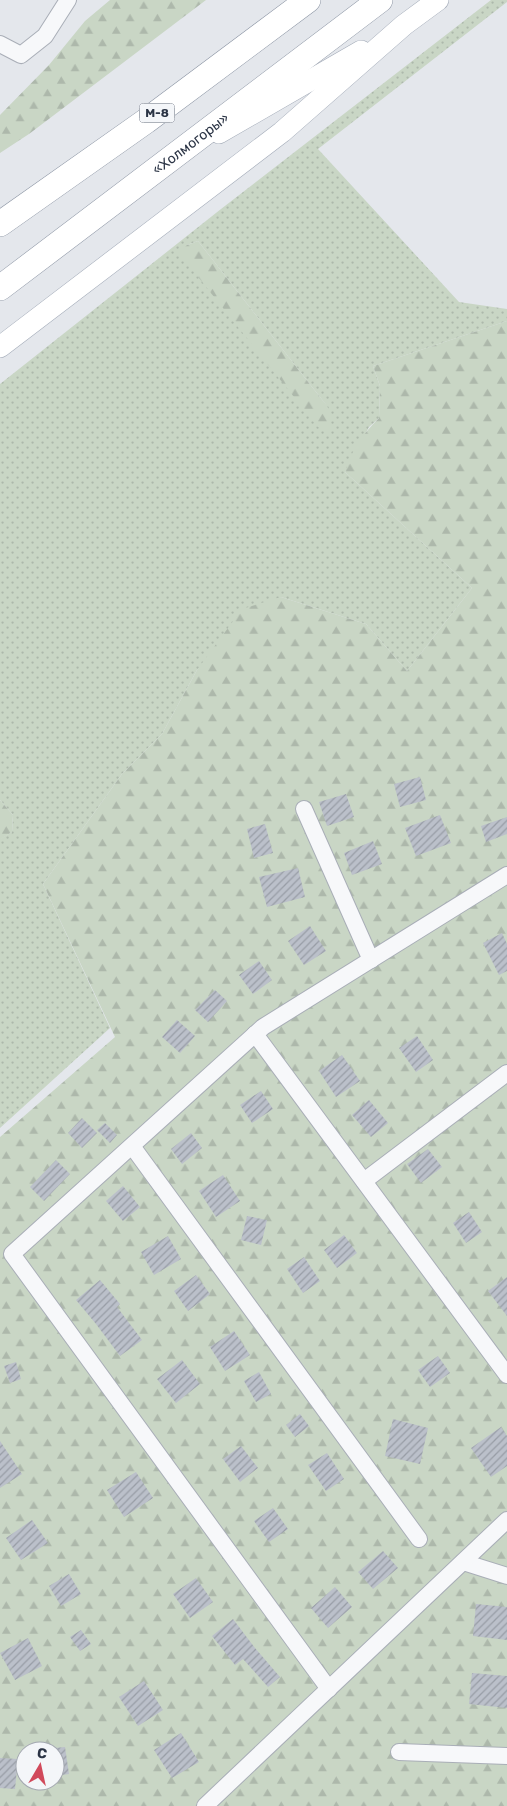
<svg xmlns="http://www.w3.org/2000/svg" width="507" height="1806" viewBox="0 0 507 1806" font-family="Rubik,sans-serif">
	<defs>
		<pattern id="grass-dots" width="8" height="8" patternUnits="userSpaceOnUse" patternTransform="scale(1.25)"><rect width="8" height="8" fill="#c9d6c5"/><path d="M2 2h.1M6 6h.1" fill="none" stroke="#adb8ab" stroke-width="1.8" stroke-linecap="round"/></pattern>
		<pattern id="forest-firs" width="22" height="20" patternUnits="userSpaceOnUse" patternTransform="scale(1.25)"><rect width="22" height="20" fill="#c9d6c5"/><path d="M5 1l3.5 6h-7zM16 11l3.5 6h-7z" fill="#adb8ab"/></pattern>
		<pattern id="building-hatch" width="6" height="6" patternUnits="userSpaceOnUse" patternTransform="scale(1.25)"><rect width="6" height="6" fill="#bbc0ca"/><path d="M-1 1l2-2M0 6l6-6M5 7l2-2" fill="none" stroke="#989da6"/></pattern>
	</defs>
	<rect width="100%" height="100%" fill="#e4e7ec"/>
	<path fill="url(#grass-dots)" fill-rule="evenodd" d="M491,0H507V2L318,149L459,302L507,309V321L373,366L380,386L379,418L369,427L345,472L472,588L407,671L366,624L281,597L197,670L162,734L122,774L43,884L110,1028L0,1128V839L12,832L13,815L0,800V384L221,209ZM198,241L327,406L187,245Z"/>
	<g fill="url(#forest-firs)" fill-rule="evenodd">
		<path d="M110,0H206L29,134L0,153V115L49,65L85,21Z"/>
		<path d="M198,241L327,406L330,412L329,432L318,427L179,253L187,245Z"/>
		<path d="M507,321V1806H0V1137L115,1037L43,884L122,774L162,734L197,670L242,609L281,597L366,624L407,671L472,588L345,472C352,449 362,435 379,418L380,386L373,366ZM25,1751H55V1781H25Z"/>
		<path d="M0,800L13,815L12,832L1,839H0Z"/>
	</g>
	<g fill="url(#building-hatch)">
		<path d="M420,777L426,800L400,807L394,784Z"/>
		<path d="M346,794L354,817L327,826L319,802Z"/>
		<path d="M440,815L451,843L416,856L405,828Z"/>
		<path d="M507,817V834L486,842L481,826Z"/>
		<path d="M265,824L273,853L254,858L247,829Z"/>
		<path d="M373,841L382,864L352,875L344,853Z"/>
		<path d="M298,868L305,897L267,907L259,877Z"/>
		<path d="M310,926L326,951L304,965L288,941Z"/>
		<path d="M502,933L507,944V971L499,975L483,943Z"/>
		<path d="M259,961L272,980L253,994L239,975Z"/>
		<path d="M215,990L227,1001L208,1022L195,1010Z"/>
		<path d="M177,1020L195,1036L180,1053L162,1037Z"/>
		<path d="M417,1036L433,1060L416,1072L399,1048Z"/>
		<path d="M342,1055L360,1081L336,1097L319,1071Z"/>
		<path d="M261,1091L273,1109L252,1123L240,1105Z"/>
		<path d="M369,1100L388,1123L371,1137L352,1115Z"/>
		<path d="M82,1118L97,1133L82,1148L68,1133Z"/>
		<path d="M105,1123L117,1135L110,1143L97,1130Z"/>
		<path d="M191,1133L202,1148L182,1164L171,1149Z"/>
		<path d="M428,1149L442,1167L421,1183L407,1164Z"/>
		<path d="M56,1160L70,1174L44,1201L30,1187Z"/>
		<path d="M223,1175L240,1201L216,1217L199,1191Z"/>
		<path d="M123,1186L140,1207L123,1221L106,1201Z"/>
		<path d="M469,1212L482,1232L466,1243L453,1223Z"/>
		<path d="M247,1216L267,1220L261,1245L241,1240Z"/>
		<path d="M344,1235L357,1253L337,1268L324,1250Z"/>
		<path d="M168,1236L181,1259L154,1275L141,1252Z"/>
		<path d="M304,1257L320,1281L303,1293L287,1269Z"/>
		<path d="M196,1275L210,1294L188,1311L174,1291Z"/>
		<path d="M507,1277V1316L488,1291Z"/>
		<path d="M100,1280L120,1304L117,1307L142,1340L120,1356L96,1324L76,1300Z"/>
		<path d="M234,1331L250,1355L225,1371L210,1347Z"/>
		<path d="M438,1356L450,1373L430,1387L418,1370Z"/>
		<path d="M182,1360L200,1384L176,1403L157,1379Z"/>
		<path d="M16,1362L21,1379L10,1383L4,1366Z"/>
		<path d="M259,1372L271,1394L256,1402L244,1381Z"/>
		<path d="M300,1414L309,1426L295,1437L286,1425Z"/>
		<path d="M393,1419L428,1428L420,1464L385,1456Z"/>
		<path d="M501,1427L507,1436V1466L491,1477L471,1448Z"/>
		<path d="M0,1441L22,1474L0,1488Z"/>
		<path d="M241,1446L258,1468L240,1482L223,1459Z"/>
		<path d="M327,1453L344,1479L326,1491L308,1465Z"/>
		<path d="M136,1472L153,1498L124,1517L107,1490Z"/>
		<path d="M273,1508L288,1529L269,1542L254,1521Z"/>
		<path d="M32,1520L48,1543L21,1560L6,1538Z"/>
		<path d="M383,1551L398,1568L373,1589L358,1572Z"/>
		<path d="M69,1574L81,1594L61,1606L49,1586Z"/>
		<path d="M196,1578L213,1602L190,1618L173,1594Z"/>
		<path d="M335,1587L352,1607L328,1628L311,1608Z"/>
		<path d="M476,1604L507,1607V1640L473,1636Z"/>
		<path d="M233,1619L255,1648L280,1677L268,1687L243,1659L235,1665L212,1636Z"/>
		<path d="M81,1630L91,1644L80,1651L70,1637Z"/>
		<path d="M28,1638L42,1666L15,1680L0,1653Z"/>
		<path d="M472,1673L507,1676V1708L469,1704Z"/>
		<path d="M144,1681L163,1710L138,1726L119,1697Z"/>
		<path d="M181,1733L199,1762L172,1778L154,1750Z"/>
		<path d="M65,1747L69,1774L55,1776V1748Z"/>
		<path d="M0,1758L18,1759L15,1789L0,1788Z"/>
	</g>
	<g fill="none" stroke-linecap="round" stroke-linejoin="round">
		<g stroke="#a9aeb7" stroke-width="18">
			<g id="minor">
				<path d="M0,44L21,55L45,36L68,0"/>
				<path d="M304,809L371,960"/>
				<path d="M255,1034L507,1375"/>
				<path d="M132,1146L419,1539"/>
				<path d="M364,1181L507,1073"/>
				<path d="M463,1562L507,1576"/>
				<path d="M329,1689L12,1254L263,1027L507,875"/>
				<path d="M399,1752L507,1756"/>
				<path d="M205,1806L507,1520"/>
			</g>
		</g>
		<g stroke="#a3abb8" stroke-width="22">
			<g id="major">
				<path d="M219,133L361,51"/>
				<path d="M0,347L282,132L404,25L438,0"/>
			</g>
		</g>
		<g stroke="#8b94a3" stroke-width="26">
			<g id="highway">
				<path d="M0,224L146,121L308,0"/>
				<path id="s1" d="M0,288L380,0"/>
			</g>
		</g>
		<use href="#minor" stroke="#f7f8fa" stroke-width="16"/>
		<use href="#major" stroke="#fff" stroke-width="21"/>
		<use href="#highway" stroke="#fff" stroke-width="25"/>
	</g>
	<g text-anchor="middle" dominant-baseline="central" stroke-width="5" stroke-linejoin="round" paint-order="stroke">
		<rect fill="#f4f6f9" stroke="#676e7b" stroke-width="1" x="139.5" y="103.5" width="35" height="19" rx="4"/>
		<g font-size="12" font-weight="bold" fill="#2b3445">
			<text x="157" y="113">М-8</text>
		</g>
		<g font-size="14" fill="#2b3445" stroke="#f4f6f9">
			<text stroke="none"><textPath href="#s1" startOffset="239">«Холмогоры»</textPath></text>
		</g>
	</g>
	<g transform="translate(40 1766) rotate(9)"><circle r="24" fill="#f4f6f9" stroke="#a4a8b1"/>
	<path d="M0-4L9 19L0 12L-9 19Z" fill="#d1495b"/>
	<text y="-8" font-size="14" font-weight="bold" text-anchor="middle" fill="#2b3445">С</text>
	</g>
</svg>
